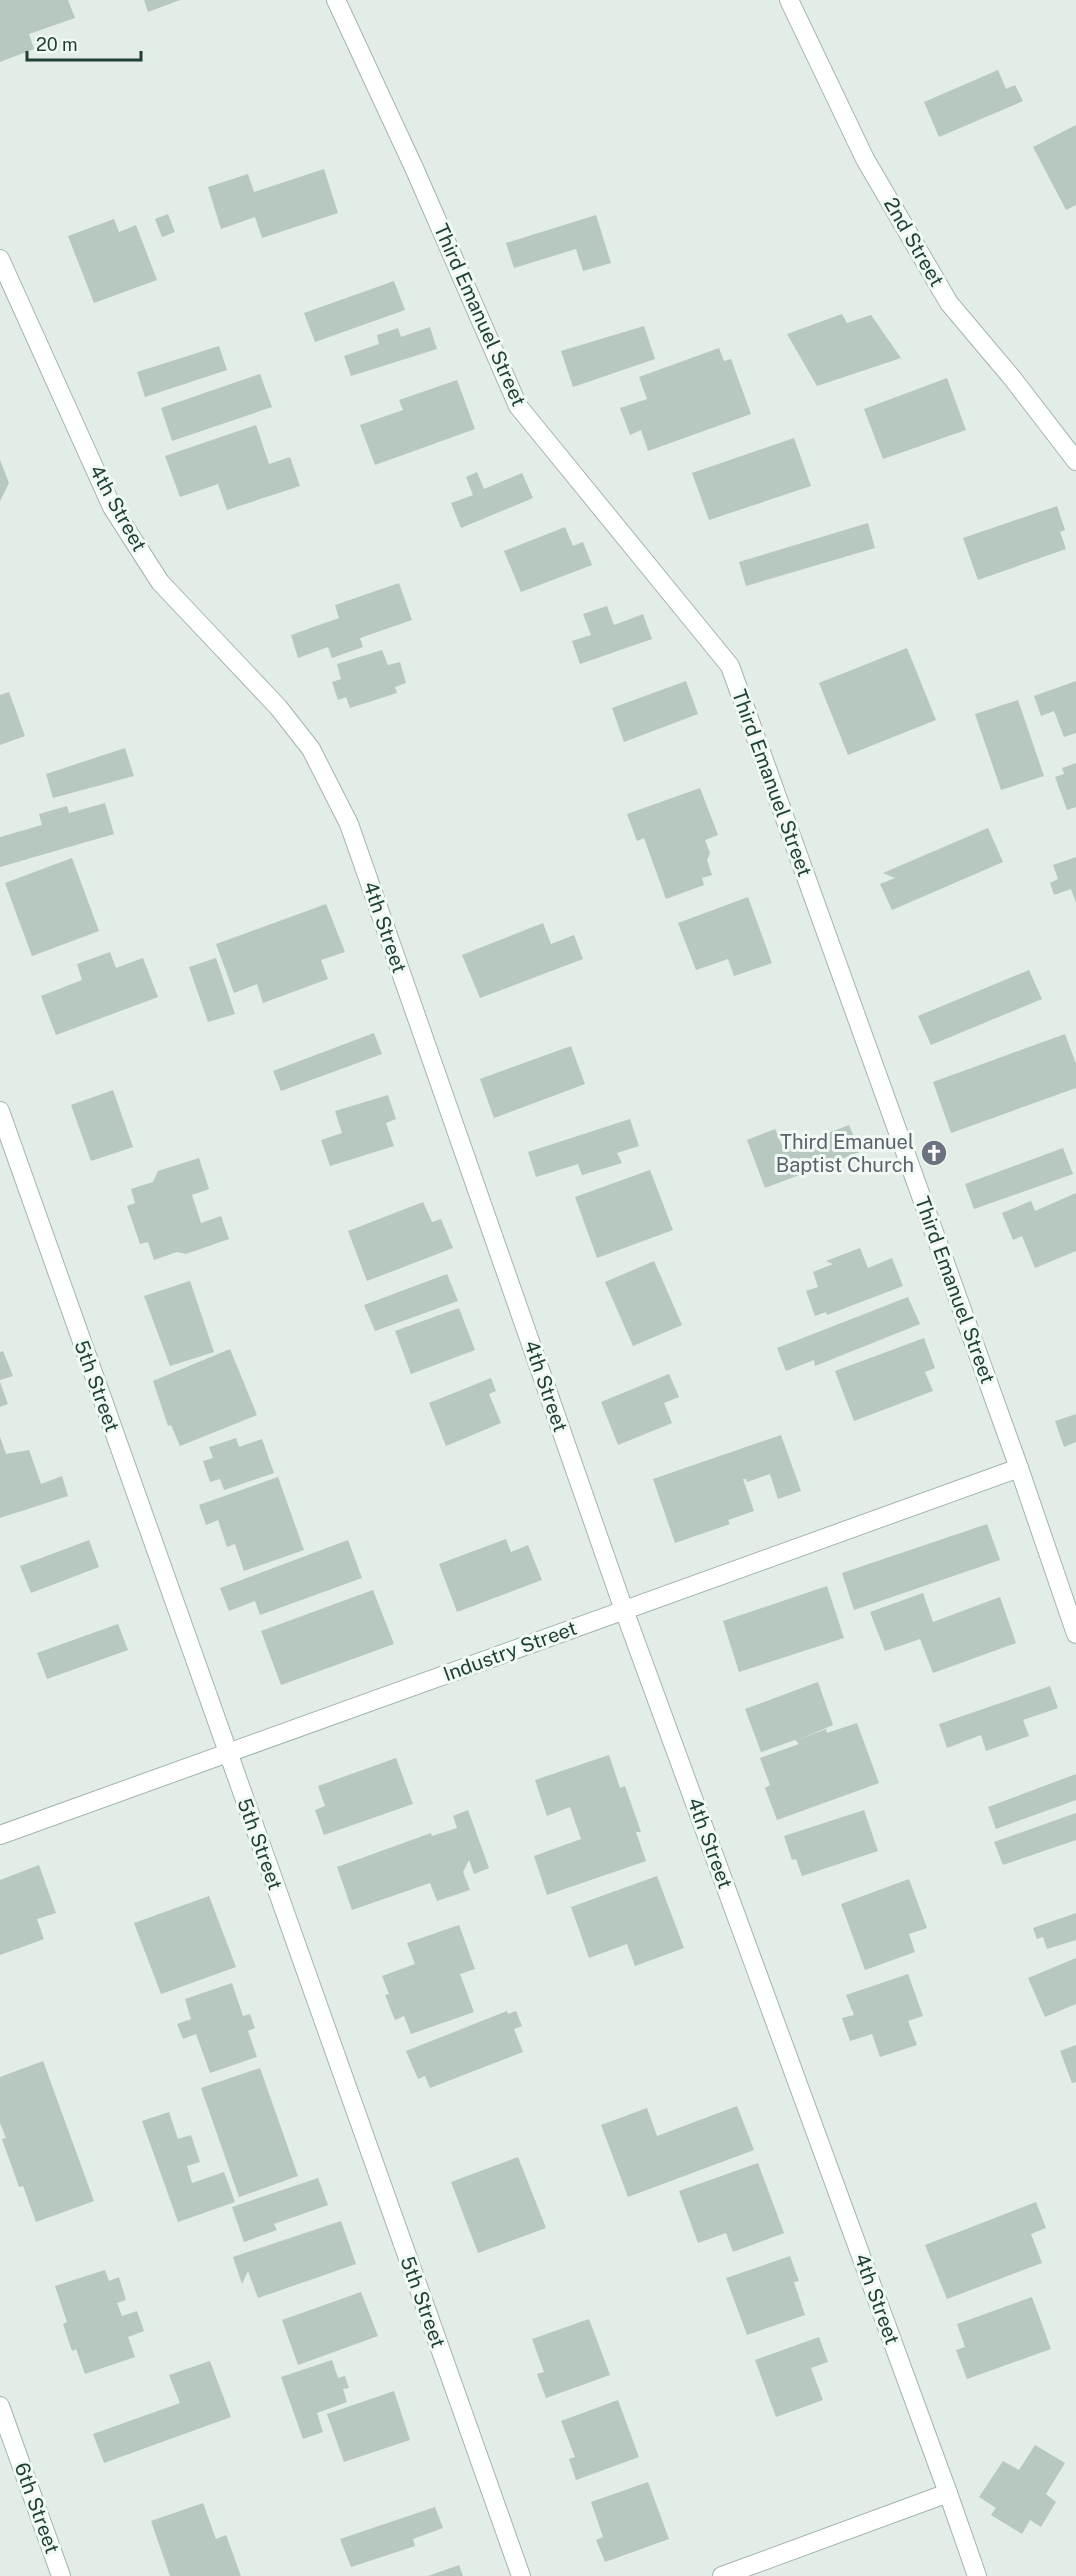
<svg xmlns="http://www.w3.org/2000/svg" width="1076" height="2576" viewBox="0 0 1076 2576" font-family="'Public Sans',sans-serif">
	<rect width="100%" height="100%" fill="#e1ede6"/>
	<g fill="#b6c8bf">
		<path d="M0,0H68L75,18L29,34L34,49L0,62Z"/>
		<path d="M144,0H180L148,12Z"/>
		<path d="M998,70L1006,89L1015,85L1023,101L939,137L924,102Z"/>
		<path d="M1076,125V205L1066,210L1033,147Z"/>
		<path d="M324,169L338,213L262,238L255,217L221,229L208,187L248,174L254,192Z"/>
		<path d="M168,214L175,232L162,237L155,219Z"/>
		<path d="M596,215L611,263L583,271L576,249L514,268L506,243Z"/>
		<path d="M114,219L119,232L136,225L157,280L94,303L68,236Z"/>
		<path d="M394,281L405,310L315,342L304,313Z"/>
		<path d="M842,314L847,323L871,315L901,358L817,386L787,334Z"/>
		<path d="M644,326L655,359L573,387L561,351Z"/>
		<path d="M430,327L437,349L351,376L344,356L379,344L377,335L398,328L401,337Z"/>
		<path d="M219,346L227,370L145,397L137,372Z"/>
		<path d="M719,348L724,361L731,359L751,414L648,451L641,430L630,435L620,408L647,399L639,377Z"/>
		<path d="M260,374L272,407L172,441L161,408Z"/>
		<path d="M947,378L966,430L883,459L864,409Z"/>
		<path d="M457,380L475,429L375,465L360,425L403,410L399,400Z"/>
		<path d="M256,425L269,464L290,457L300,486L227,510L218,484L180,497L165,456Z"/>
		<path d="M794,438L811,486L709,520L692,473Z"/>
		<path d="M0,460L9,483L0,501Z"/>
		<path d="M477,472L484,489L522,473L533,498L461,528L451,503L473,495L466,477Z"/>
		<path d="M1057,506L1065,530L1060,532L1066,549L978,580L963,538Z"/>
		<path d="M868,523L875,548L746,586L739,562Z"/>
		<path d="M565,527L573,546L583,542L592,565L521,592L504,551Z"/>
		<path d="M399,583L412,620L360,638L363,647L332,658L328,647L298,658L291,635L339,618L335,605Z"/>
		<path d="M607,606L614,625L643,614L652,639L580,664L572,641L591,635L583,614Z"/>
		<path d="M907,648L936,720L848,755L819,683Z"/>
		<path d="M382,650L388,665L400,662L406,683L395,687L397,693L350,708L346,697L338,700L332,682L341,679L337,664Z"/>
		<path d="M686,681L698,714L624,742L612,708Z"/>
		<path d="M1076,681V733L1064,737L1054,711L1041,716L1034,696Z"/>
		<path d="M9,692L25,736L0,745V695Z"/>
		<path d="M1018,700L1044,776L1001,790L975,714Z"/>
		<path d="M125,748L134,776L53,798L46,774Z"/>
		<path d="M1076,763V807L1067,810L1055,777L1064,774L1062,768Z"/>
		<path d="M700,788L718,835L705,840L710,853L707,860L712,875L702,878L704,885L666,899L644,838L637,841L627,814Z"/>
		<path d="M105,803L114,834L0,867V837L42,825L39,814L67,806L69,813Z"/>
		<path d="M988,828L1003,862L892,910L880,884L895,878L883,873Z"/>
		<path d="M1076,857V903L1071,889L1054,895L1050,883L1058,879L1053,865Z"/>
		<path d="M72,858L99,931L32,956L5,883Z"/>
		<path d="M748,897L772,963L734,976L728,959L696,970L678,923Z"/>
		<path d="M326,904L345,952L321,960L328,979L263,1003L257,984L234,993L216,944Z"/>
		<path d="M543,923L551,944L574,935L583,959L480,998L462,955Z"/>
		<path d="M110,952L116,968L143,958L158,997L56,1035L41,996L82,980L77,964Z"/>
		<path d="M216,958L235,1014L208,1022L189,967Z"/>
		<path d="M1029,970L1042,999L931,1045L918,1016Z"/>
		<path d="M374,1033L382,1054L281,1091L273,1071Z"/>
		<path d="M1065,1034L1076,1064V1088L951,1133L933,1082Z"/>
		<path d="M571,1046L585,1084L494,1118L480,1079Z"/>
		<path d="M113,1090L133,1147L91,1161L71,1105Z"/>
		<path d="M388,1095L396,1119L386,1123L394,1146L330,1166L321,1140L342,1133L335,1111Z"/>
		<path d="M630,1119L639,1146L617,1153L622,1163L582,1175L578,1164L536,1177L528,1152Z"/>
		<path d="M849,1125L860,1152L765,1188L747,1140L775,1129L784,1150Z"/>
		<path d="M1063,1148L1073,1174L974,1209L965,1184Z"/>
		<path d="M199,1158L209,1189L192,1195L201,1223L221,1216L229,1239L186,1254L177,1252L154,1260L148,1242L140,1244L127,1206L135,1203L131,1189L153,1182L158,1171Z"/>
		<path d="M650,1170L673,1230L597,1258L575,1197Z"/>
		<path d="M1076,1193V1251L1035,1268L1022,1236L1013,1240L1002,1213L1031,1201L1035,1211Z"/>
		<path d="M423,1202L432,1222L441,1219L453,1248L367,1281L348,1231Z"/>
		<path d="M860,1248L868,1268L892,1258L903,1286L827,1315L826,1312L815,1316L806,1291L818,1287L813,1272L833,1264L826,1261Z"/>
		<path d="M654,1261L682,1325L633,1346L605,1282Z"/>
		<path d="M447,1274L458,1301L375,1331L364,1305Z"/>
		<path d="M190,1281L214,1352L170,1366L144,1296Z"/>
		<path d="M908,1297L920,1324L815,1366L814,1360L786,1371L777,1348Z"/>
		<path d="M459,1308L475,1350L411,1374L395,1331Z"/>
		<path d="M924,1338L935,1368L925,1372L933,1391L854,1421L835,1371Z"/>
		<path d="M230,1349L257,1415L180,1446L171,1425L168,1426L153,1381Z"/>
		<path d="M3,1351L13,1376L0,1380V1352Z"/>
		<path d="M669,1374L679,1397L664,1403L672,1423L618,1445L601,1402Z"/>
		<path d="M491,1378L496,1391L489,1394L501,1423L446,1446L429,1403Z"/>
		<path d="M0,1382L8,1404L0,1407Z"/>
		<path d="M1076,1414V1442L1064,1447L1055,1421Z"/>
		<path d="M781,1435L801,1491L778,1499L770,1474L747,1482L746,1479H743L754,1511L728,1520L730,1524L675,1543L653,1479Z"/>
		<path d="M0,1437L6,1454L29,1450L41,1484L62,1476L68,1496L0,1518Z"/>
		<path d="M236,1438L239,1447L262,1439L274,1473L224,1490L220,1479L210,1482L203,1461L213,1458L209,1447Z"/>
		<path d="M278,1477L304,1550L244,1571L235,1544L227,1547L218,1520L206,1525L199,1505Z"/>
		<path d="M987,1524L1000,1560L854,1610L842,1573Z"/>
		<path d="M506,1539L511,1552L528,1545L542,1580L457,1612L439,1564Z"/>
		<path d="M89,1540L99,1567L31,1593L20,1566Z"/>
		<path d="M348,1540L362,1578L260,1615L255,1601L229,1611L220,1588Z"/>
		<path d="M827,1586L844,1638L739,1672L723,1621Z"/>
		<path d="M373,1590L394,1644L281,1685L261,1631Z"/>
		<path d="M923,1593L933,1622L1000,1597L1016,1643L933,1673L920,1639L885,1651L870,1612Z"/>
		<path d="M118,1624L128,1650L47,1679L37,1653Z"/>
		<path d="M818,1682L833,1725L797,1740L826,1729L827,1733L857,1723L879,1783L777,1820L765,1788L770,1785L760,1758L799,1744L795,1740L761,1752L745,1709Z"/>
		<path d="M1050,1686L1058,1708L1023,1720L1029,1736L986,1751L981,1735L947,1748L939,1724Z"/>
		<path d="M609,1755L620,1788L625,1786L641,1832H636L646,1861L547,1895L534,1856L581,1839L570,1807L547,1816L535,1780Z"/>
		<path d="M396,1758L413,1804L324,1835L315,1810L325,1806L318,1786Z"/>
		<path d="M1076,1774V1800L996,1829L988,1807Z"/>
		<path d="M468,1810L489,1868L474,1874L469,1860L463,1872L470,1890L437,1901L430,1883L352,1910L337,1867L431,1833L432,1836L457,1828L453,1816Z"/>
		<path d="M864,1810L878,1851L802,1876L796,1859L792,1860L784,1836Z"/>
		<path d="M1076,1813V1840L1003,1865L994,1842Z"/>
		<path d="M39,1865L56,1913L37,1919L44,1939L0,1955V1880Z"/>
		<path d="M657,1876L684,1948L635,1966L627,1944L589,1958L571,1907Z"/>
		<path d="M909,1879L927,1928L909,1934L915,1952L865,1970L841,1904Z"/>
		<path d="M209,1896L236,1967L161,1994L134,1923Z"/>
		<path d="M1076,1913V1940L1047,1949L1043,1937L1037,1939L1033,1928Z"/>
		<path d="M459,1925L475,1969L460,1974L474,2012L411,2034L404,2016L395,2020L385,1995L389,1994L382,1976L415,1964L407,1943Z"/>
		<path d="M1076,1958V2004L1045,2017L1028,1978Z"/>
		<path d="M908,1974L923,2016L908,2021L917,2045L880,2057L872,2034L850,2041L842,2018L854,2015L846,1995Z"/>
		<path d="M232,1983L243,2016L250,2014L255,2028L248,2031L257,2057L210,2073L196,2034L183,2039L177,2024L191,2019L185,1999Z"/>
		<path d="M507,2011L508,2014L516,2011L522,2026L514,2029L523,2052L430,2088L425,2076L418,2079L406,2051Z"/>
		<path d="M1076,2045V2082L1072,2083L1060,2051Z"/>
		<path d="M43,2061L94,2201L36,2222L23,2186L19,2187L2,2139L6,2138L0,2123V2077Z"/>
		<path d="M260,2068L298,2176L239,2197L201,2088Z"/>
		<path d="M737,2106L754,2150L628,2197L601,2125L647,2108L657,2136Z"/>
		<path d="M169,2112L178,2139L191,2135L200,2162L187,2166L192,2183L224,2172L235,2202L178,2222L142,2121Z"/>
		<path d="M518,2157L546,2228L478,2253L451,2182Z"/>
		<path d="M758,2163L784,2233L733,2252L726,2233L698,2243L679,2191Z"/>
		<path d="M318,2178L328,2205L274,2224L277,2230L244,2242L232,2207Z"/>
		<path d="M1036,2202L1046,2228L1031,2234L1042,2263L947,2299L925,2245Z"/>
		<path d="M341,2221L356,2264L258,2298L248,2271L242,2284L233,2257Z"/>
		<path d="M790,2256L799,2281L794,2282L805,2315L747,2335L726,2278Z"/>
		<path d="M105,2270L109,2281L119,2277L126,2300L117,2303L122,2316L137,2311L144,2331L128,2337L135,2357L85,2374L76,2349L72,2351L63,2324L67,2322L55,2286Z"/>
		<path d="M361,2292L378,2336L298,2365L282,2320Z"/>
		<path d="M1032,2297L1051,2349L967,2379L956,2350L965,2347L957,2324Z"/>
		<path d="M589,2319L610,2375L546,2398L537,2374L544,2372L532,2339Z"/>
		<path d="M819,2337L828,2362L811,2368L823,2400L776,2417L755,2360Z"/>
		<path d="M332,2360L338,2378L345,2376L349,2388L343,2389L347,2402L317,2413L323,2432L303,2439L281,2377Z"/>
		<path d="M210,2361L231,2417L104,2463L93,2434L180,2403L169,2375Z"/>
		<path d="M394,2391L410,2440L344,2462L327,2414Z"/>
		<path d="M618,2400L639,2457L576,2480L569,2459L575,2457L561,2421Z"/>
		<path d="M1035,2445L1065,2463L1046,2494L1056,2502L1041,2527L1030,2520L1022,2534L991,2515L996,2508L979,2497L1003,2461L1019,2470Z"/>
		<path d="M648,2482L669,2539L605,2562L596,2540L603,2537L591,2502Z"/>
		<path d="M203,2503L216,2539L226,2535L241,2576H170L151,2521Z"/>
		<path d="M435,2507L443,2528L413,2539L415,2546L351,2567L340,2539Z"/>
		<path d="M459,2565L463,2576H428Z"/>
	</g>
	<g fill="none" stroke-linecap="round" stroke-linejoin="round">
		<g stroke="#a3b5ad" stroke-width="20">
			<g id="minor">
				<path d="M336,0L415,170L518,406L730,666L1019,1468L1076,1634"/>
				<path d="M789,0L865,159L949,303L1013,379L1076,461"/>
				<path d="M0,259L112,507L160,582L278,707L311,749L349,824L624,1610L948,2493L977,2576"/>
				<path d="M0,1111L521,2576"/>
				<path d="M0,1835L1019,1468"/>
				<path d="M0,2406L61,2576"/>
				<path d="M722,2576L948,2493"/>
			</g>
		</g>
		<use href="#minor" stroke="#fff" stroke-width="18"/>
	</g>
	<defs>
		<g id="church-disc" transform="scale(1.35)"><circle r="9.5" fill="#6b7280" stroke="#f1f9f4"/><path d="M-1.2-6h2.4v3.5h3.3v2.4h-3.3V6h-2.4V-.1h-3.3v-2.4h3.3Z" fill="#fff"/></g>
	</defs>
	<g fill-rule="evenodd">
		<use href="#church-disc" x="934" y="1153"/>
	</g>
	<g text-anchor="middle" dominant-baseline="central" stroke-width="6" stroke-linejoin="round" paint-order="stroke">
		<g font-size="20" fill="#1f3f34" stroke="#f1f9f4">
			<text transform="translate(914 242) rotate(60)">2nd Street</text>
			<text transform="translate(480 315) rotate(66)">Third Emanuel Street</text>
			<text transform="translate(118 508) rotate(61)">4th Street</text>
			<text transform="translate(772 783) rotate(70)">Third Emanuel Street</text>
			<text transform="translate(385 927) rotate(71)">4th Street</text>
			<text transform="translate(955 1290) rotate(70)">Third Emanuel Street</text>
			<text transform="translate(97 1386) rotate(70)">5th Street</text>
			<text transform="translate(546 1386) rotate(71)">4th Street</text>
			<text transform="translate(510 1651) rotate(-20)">Industry Street</text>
			<text transform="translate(710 1843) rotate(70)">4th Street</text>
			<text transform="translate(260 1844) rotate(70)">5th Street</text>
			<text transform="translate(877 2299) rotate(70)">4th Street</text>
			<text transform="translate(423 2302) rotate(70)">5th Street</text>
			<text transform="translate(37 2508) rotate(70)">6th Street</text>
		</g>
		<g font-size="20" fill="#5b616d" stroke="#f1f9f4" text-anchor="end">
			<text x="914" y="1142">Third Emanuel<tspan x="914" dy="23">Baptist Church</tspan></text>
		</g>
	</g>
	<path d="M27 51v9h114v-9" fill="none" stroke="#1f3f34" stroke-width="3"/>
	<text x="36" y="51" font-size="18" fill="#1f3f34" stroke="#f1f9f4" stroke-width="4.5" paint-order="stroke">20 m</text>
</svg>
